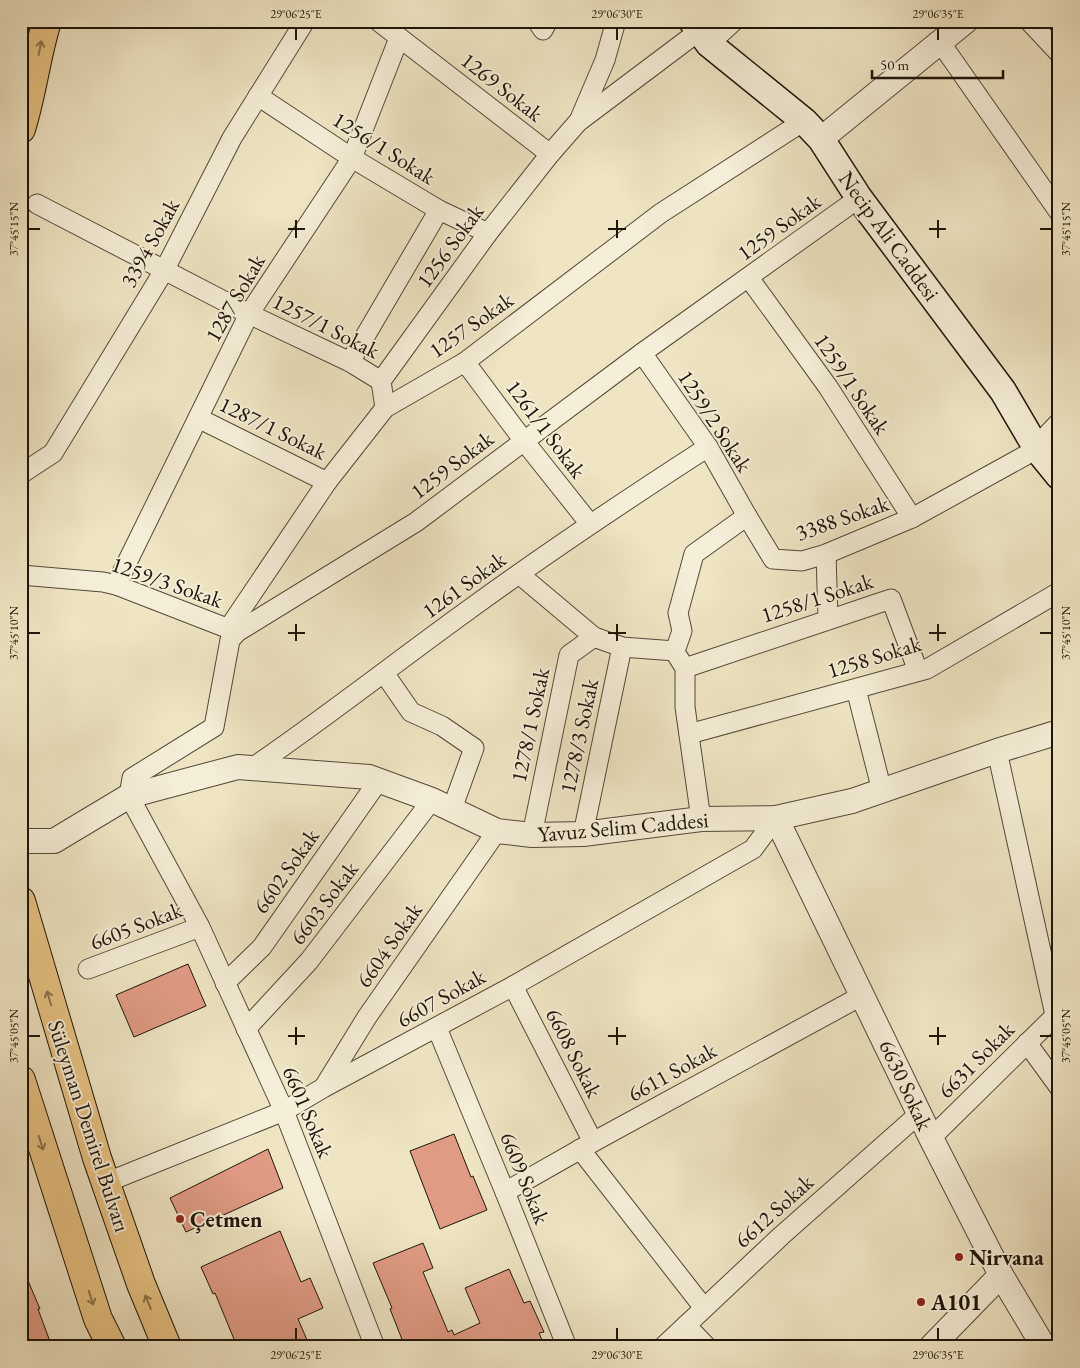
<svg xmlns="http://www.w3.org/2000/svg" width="1080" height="1368" viewBox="0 0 1080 1368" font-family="'EB Garamond',serif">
	<rect width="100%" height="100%" fill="#efe5c3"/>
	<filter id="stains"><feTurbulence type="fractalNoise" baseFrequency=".004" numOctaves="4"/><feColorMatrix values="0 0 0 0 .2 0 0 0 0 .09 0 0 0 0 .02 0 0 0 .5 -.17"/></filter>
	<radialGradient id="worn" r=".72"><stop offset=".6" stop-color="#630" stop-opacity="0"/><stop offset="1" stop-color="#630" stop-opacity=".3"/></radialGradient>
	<g fill="#e09b84" stroke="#1d1509">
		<path d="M188,964L206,1006L134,1037L116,995Z"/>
		<path d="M454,1134L471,1177L473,1176L487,1210L440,1229L410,1151Z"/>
		<path d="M268,1149L283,1188L186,1232L170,1198Z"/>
		<path d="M280,1231L301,1282L310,1278L323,1308L298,1319L310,1347H250L247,1340L236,1344L215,1293L213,1294L201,1267Z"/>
		<path d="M423,1243L433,1268L423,1272L448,1332L452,1330L454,1335L480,1323L465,1288L509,1269L524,1303L530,1301L544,1332L539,1333L545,1347H405L390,1309L392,1308L373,1263Z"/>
		<path d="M21,1264L40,1309H38L52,1347H21Z"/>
	</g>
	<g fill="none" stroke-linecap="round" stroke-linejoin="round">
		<g stroke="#524938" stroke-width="21">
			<g id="minor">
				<path d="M378,21L550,154"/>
				<path d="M537,21L543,30L548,21"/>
				<path d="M1029,21L1059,53"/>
				<path d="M940,42L1059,212"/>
				<path d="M709,44L734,21"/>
				<path d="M258,96L352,158L439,210L488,233"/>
				<path d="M579,121L605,60L616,21"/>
				<path d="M37,204L249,314L350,362L381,381"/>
				<path d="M749,278L828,387L912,518"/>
				<path d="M642,353L708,447L747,516"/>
				<path d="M350,362L439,210"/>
				<path d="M465,362L524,441L590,524"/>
				<path d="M385,408L381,381L488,233L550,154L578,122L699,31"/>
				<path d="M198,418L327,482"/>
				<path d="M21,474L53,453L165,269L232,138L305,21"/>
				<path d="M826,554L828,619"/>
				<path d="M519,574L594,637L622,647L675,651L682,631L678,613L694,554L747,516L773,559L802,561L826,554L912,518L1037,449"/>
				<path d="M21,575L103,582L116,585L237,632"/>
				<path d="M116,585L249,314L352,158L399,38"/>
				<path d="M228,629L327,482L385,408L465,362L661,213L804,121"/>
				<path d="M678,657L685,668V707L701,819"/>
				<path d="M685,668L891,599L918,671"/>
				<path d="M384,673L411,712L442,726L474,748L452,809"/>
				<path d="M856,689L882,791"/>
				<path d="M689,734L927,669L1059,592"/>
				<path d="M997,751L1055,1015"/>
				<path d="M252,768C325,718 395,663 467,611C545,554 626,500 708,447"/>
				<path d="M583,834L622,647"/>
				<path d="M532,835L569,655L594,637"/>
				<path d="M88,969L200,927"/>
				<path d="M225,983L262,947L379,780"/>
				<path d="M513,986L593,1142"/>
				<path d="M437,1028L505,1192L567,1347"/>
				<path d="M246,1029L309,961L432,800"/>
				<path d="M1027,1043L1059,1087"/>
				<path d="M324,1087L367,1017L497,831"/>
				<path d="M931,1138L1059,1012"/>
				<path d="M580,1149L704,1308"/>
				<path d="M105,1183L284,1111L323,1088L513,986L753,849L776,818"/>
				<path d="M505,1192L593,1142L863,995"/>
				<path d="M686,1325L707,1347"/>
				<path d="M375,1347L284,1111L200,927L129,796L132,778L214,727L230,640L237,632L416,522L642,353L859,198"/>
				<path d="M663,1347L781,1236L920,1113"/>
			</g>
		</g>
		<g stroke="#524938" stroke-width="26">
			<g id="tertiary">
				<path d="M821,139L966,21"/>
				<path d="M1037,449L1059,426"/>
				<path d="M776,818L931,1138L1001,1275L1044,1347"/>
				<path d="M21,841H54L129,796L238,767L369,777L432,800L497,831L532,835L583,834L701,819L776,818L852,801L997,751L1059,732"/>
				<path d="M931,1347L1001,1275"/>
			</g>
		</g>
		<g stroke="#1d1509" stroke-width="29">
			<path id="secondary" d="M692,21L709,44L804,121L821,139L859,198L1003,391L1037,449L1059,476"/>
		</g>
		<g stroke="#1d1509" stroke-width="30">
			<g id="primary">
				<path d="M21,129C32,94 36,57 47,21"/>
				<path d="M21,901L97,1158L141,1284L167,1347"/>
				<path d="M21,1080L98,1319L112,1347"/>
			</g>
		</g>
		<use href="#minor" stroke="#f5eed8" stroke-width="19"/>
		<use href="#tertiary" stroke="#f5eed8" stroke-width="24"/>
		<use href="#secondary" stroke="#f5eed8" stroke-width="26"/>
		<use href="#primary" stroke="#e8c282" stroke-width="28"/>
	</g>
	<defs><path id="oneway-shaft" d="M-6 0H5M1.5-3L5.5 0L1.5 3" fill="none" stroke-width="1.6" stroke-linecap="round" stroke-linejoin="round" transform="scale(1.25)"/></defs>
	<g stroke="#8d744c">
		<use href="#oneway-shaft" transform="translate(40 48) rotate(-79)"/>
		<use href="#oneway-shaft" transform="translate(49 998) rotate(-107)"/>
		<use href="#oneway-shaft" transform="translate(41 1143) rotate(72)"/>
		<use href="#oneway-shaft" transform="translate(91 1298) rotate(72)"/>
		<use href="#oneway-shaft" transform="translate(148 1302) rotate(-112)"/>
	</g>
	<path fill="none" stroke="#1d1509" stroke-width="2" d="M296,28V40M617,28V40M938,28V40M296,220V238M617,220V238M938,220V238M28,229H40M288,229H305M608,229H626M929,229H946M1040,229H1052M296,624V641M617,624V641M938,624V641M28,633H40M288,633H305M608,633H626M929,633H946M1040,633H1052M296,1027V1045M617,1027V1045M938,1027V1045M28,1036H40M288,1036H305M608,1036H626M929,1036H946M1040,1036H1052M296,1328V1340M617,1328V1340M938,1328V1340"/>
	<g fill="#8f2418" stroke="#f5eed8" stroke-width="2">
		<circle cx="180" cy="1219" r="5"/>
		<circle cx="959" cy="1257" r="5"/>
		<circle cx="921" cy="1302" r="5"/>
	</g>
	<g text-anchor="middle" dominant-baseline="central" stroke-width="4" stroke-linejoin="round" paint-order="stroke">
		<g font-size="22" fill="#1d1509" stroke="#f5eed8">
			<text transform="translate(502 87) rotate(38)">1269 Sokak</text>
			<text transform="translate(384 148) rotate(32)">1256/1 Sokak</text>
			<text transform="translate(779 227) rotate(-36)">1259 Sokak</text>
			<text transform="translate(889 236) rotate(54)">Necip Ali Caddesi</text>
			<text transform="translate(150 243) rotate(-61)">3394 Sokak</text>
			<text transform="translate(450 246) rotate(-54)">1256 Sokak</text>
			<text transform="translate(235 298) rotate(-60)">1287 Sokak</text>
			<text transform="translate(471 325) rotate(-35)">1257 Sokak</text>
			<text transform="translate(326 326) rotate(27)">1257/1 Sokak</text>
			<text transform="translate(852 384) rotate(56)">1259/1 Sokak</text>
			<text transform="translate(715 421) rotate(57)">1259/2 Sokak</text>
			<text transform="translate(273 428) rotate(26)">1287/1 Sokak</text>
			<text transform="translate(546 429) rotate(53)">1261/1 Sokak</text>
			<text transform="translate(452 465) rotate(-37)">1259 Sokak</text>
			<text transform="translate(842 518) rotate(-19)">3388 Sokak</text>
			<text transform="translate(167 582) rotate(19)">1259/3 Sokak</text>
			<text transform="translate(464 585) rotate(-36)">1261 Sokak</text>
			<text transform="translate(817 598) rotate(-18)">1258/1 Sokak</text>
			<text transform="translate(874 657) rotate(-17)">1258 Sokak</text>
			<text transform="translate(530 725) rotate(-78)">1278/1 Sokak</text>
			<text transform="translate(579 736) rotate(-78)">1278/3 Sokak</text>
			<text transform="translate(623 827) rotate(-5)">Yavuz Selim Caddesi</text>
			<text transform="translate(286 871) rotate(-55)">6602 Sokak</text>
			<text transform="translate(324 903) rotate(-53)">6603 Sokak</text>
			<text transform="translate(136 926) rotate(-21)">6605 Sokak</text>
			<text transform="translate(389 945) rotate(-55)">6604 Sokak</text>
			<text transform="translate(441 998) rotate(-29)">6607 Sokak</text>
			<text transform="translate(574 1053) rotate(63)">6608 Sokak</text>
			<text transform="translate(976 1060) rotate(-45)">6631 Sokak</text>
			<text transform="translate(672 1072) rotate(-29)">6611 Sokak</text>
			<text transform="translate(906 1085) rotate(65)">6630 Sokak</text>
			<text transform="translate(308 1112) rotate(67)">6601 Sokak</text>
			<text transform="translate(89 1126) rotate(72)">Süleyman Demirel Bulvarı</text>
			<text transform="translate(525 1178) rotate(68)">6609 Sokak</text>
			<text transform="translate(774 1211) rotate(-42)">6612 Sokak</text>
		</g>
		<g font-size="22" font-weight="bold" fill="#1d1509" stroke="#f5eed8" text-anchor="start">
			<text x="190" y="1219">Çetmen</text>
			<text x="969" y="1257">Nirvana</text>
			<text x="931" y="1302">A101</text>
		</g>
	</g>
	<rect width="1080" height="1368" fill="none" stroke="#efe5c3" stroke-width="55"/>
	<path d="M872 70v8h131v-8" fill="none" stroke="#1d1509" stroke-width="2.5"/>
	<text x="880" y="70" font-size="15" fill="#1d1509" stroke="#f5eed8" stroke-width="4" paint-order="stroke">50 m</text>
	<rect x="28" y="28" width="1024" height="1312" fill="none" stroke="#1d1509" stroke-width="2"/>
	<g font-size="12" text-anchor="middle" fill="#1d1509">
		<text x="296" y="18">29°06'25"E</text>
		<text x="617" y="18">29°06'30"E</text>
		<text x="938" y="18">29°06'35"E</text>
		<text transform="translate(14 229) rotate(-90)" y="4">37°45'15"N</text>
		<text transform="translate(1066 229) rotate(-90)" y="4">37°45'15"N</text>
		<text transform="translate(14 633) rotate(-90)" y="4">37°45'10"N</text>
		<text transform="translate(1066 633) rotate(-90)" y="4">37°45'10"N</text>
		<text transform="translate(14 1036) rotate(-90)" y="4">37°45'05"N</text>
		<text transform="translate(1066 1036) rotate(-90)" y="4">37°45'05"N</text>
		<text x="296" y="1359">29°06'25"E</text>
		<text x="617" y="1359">29°06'30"E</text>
		<text x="938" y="1359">29°06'35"E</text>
	</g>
	<rect width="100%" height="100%" filter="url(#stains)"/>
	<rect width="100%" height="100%" fill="url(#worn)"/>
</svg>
